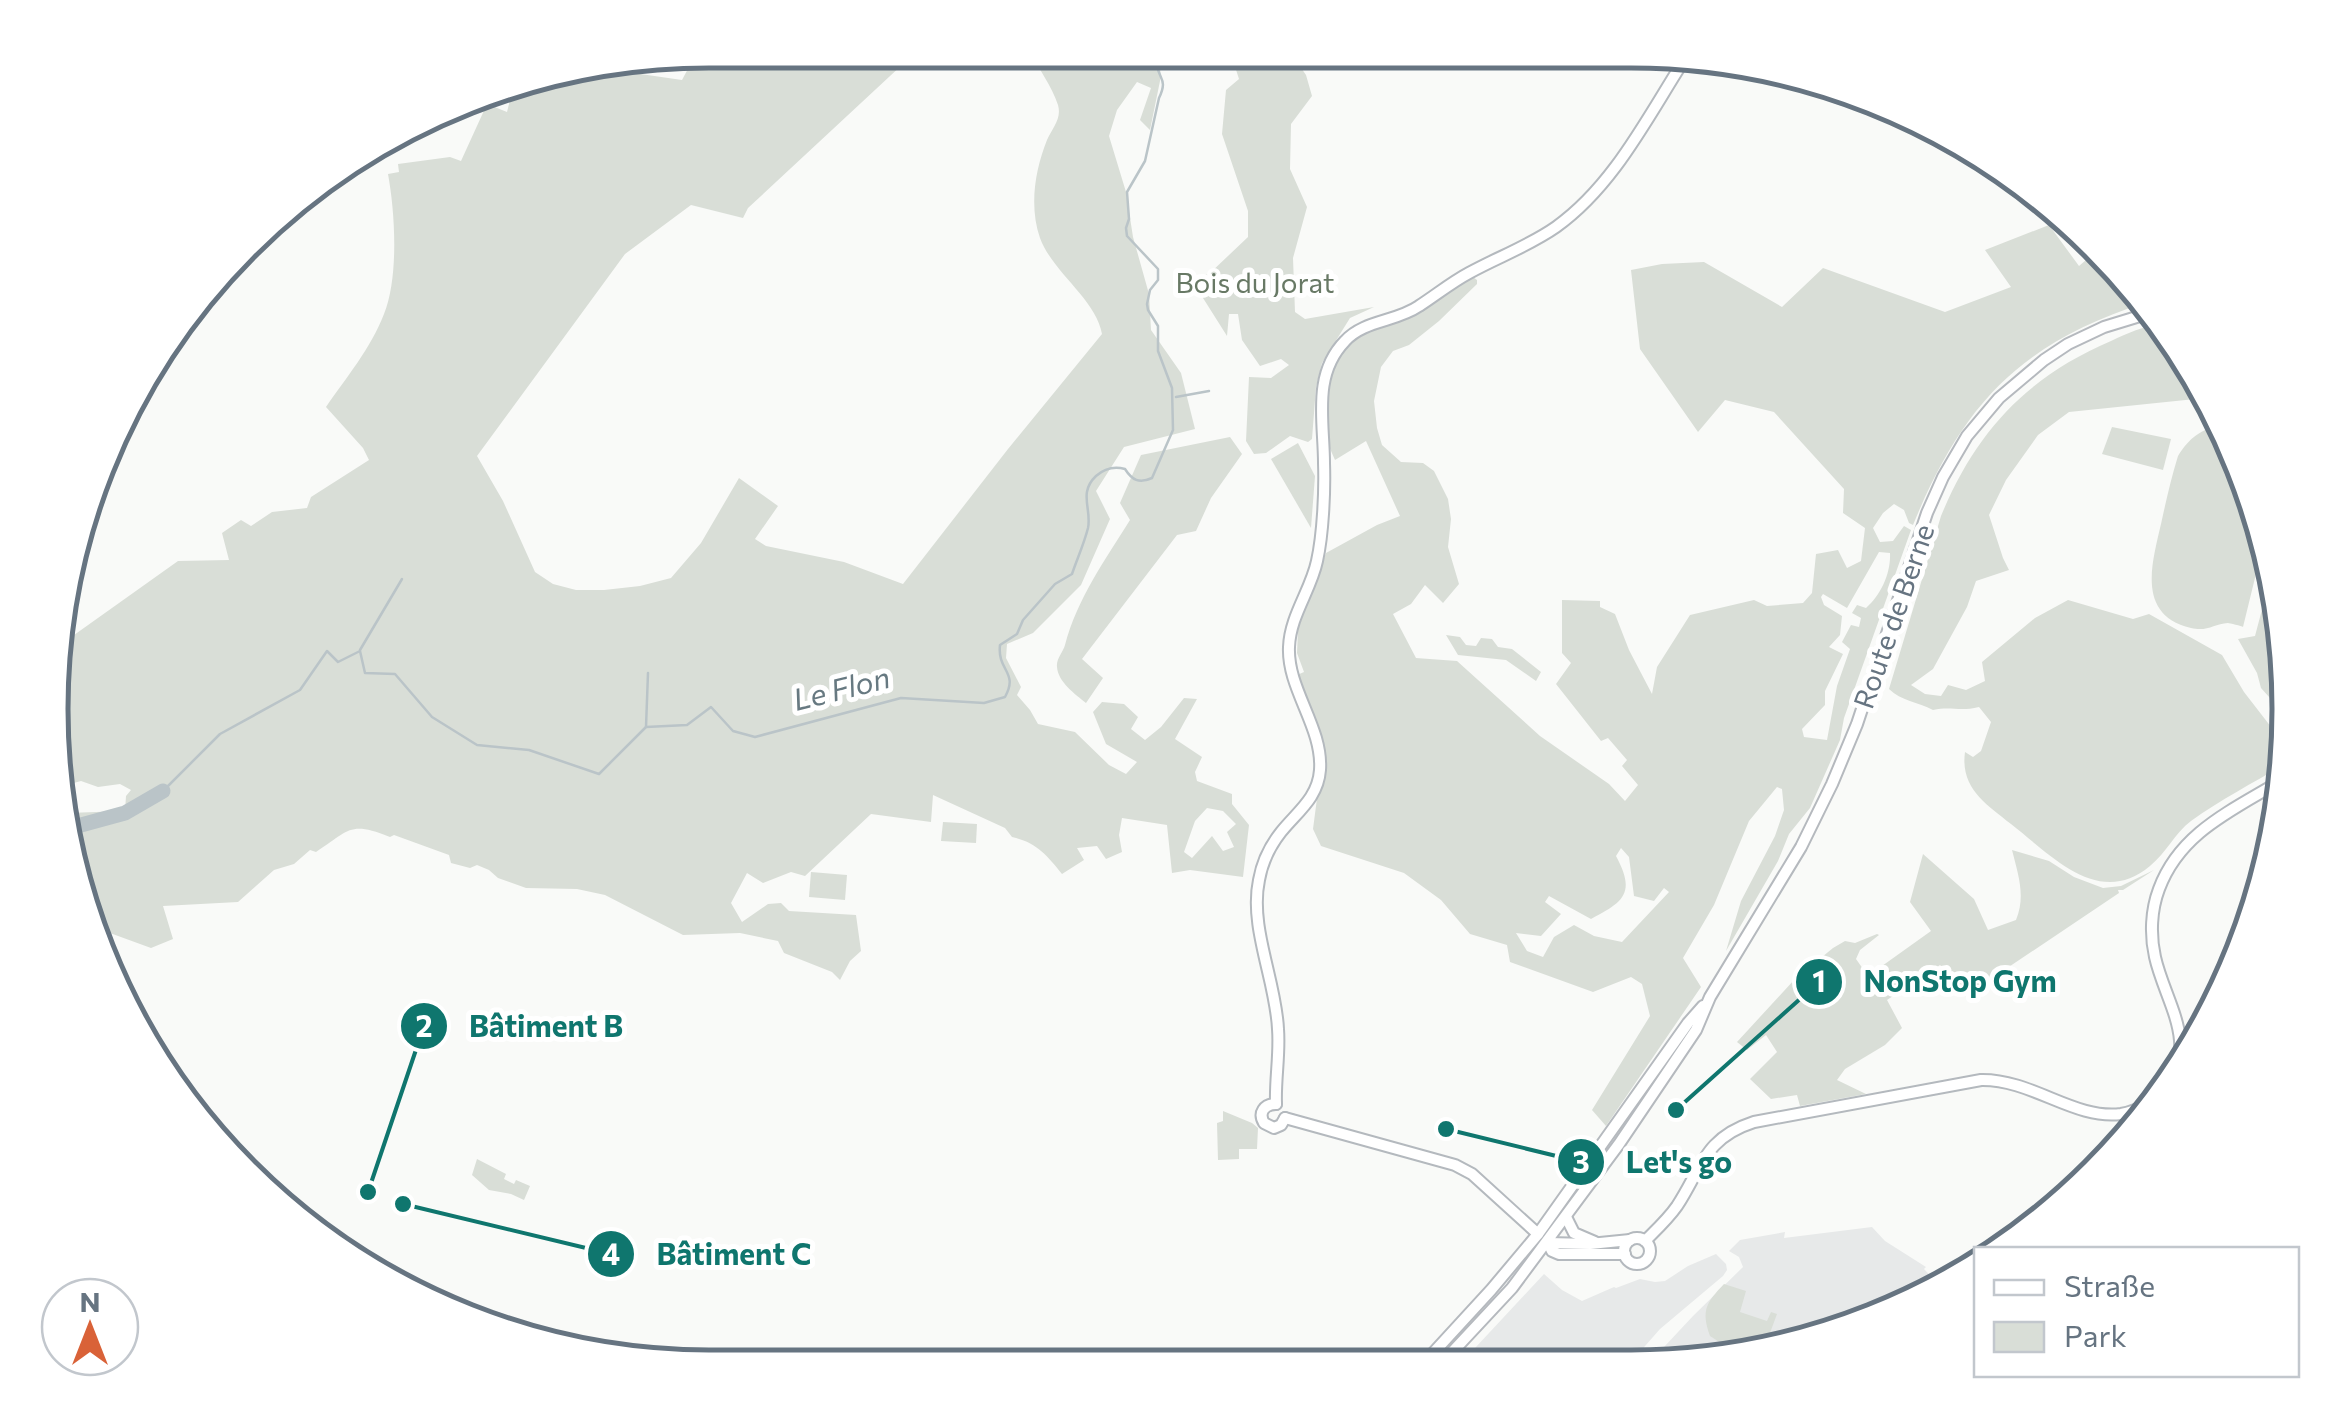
<svg xmlns="http://www.w3.org/2000/svg" width="2339" height="1417" viewBox="0 0 2339 1417" font-family="Commissioner,sans-serif">
	<rect width="100%" height="100%" fill="#f9faf8"/>
	<g fill="#e7e9e9">
		<path d="M1872,1227L1885,1241L1926,1267L1924,1269L1941,1287L1843,1332L1716,1361L1650,1362L1693,1316L1743,1267L1739,1257L1729,1251L1740,1240L1785,1232L1784,1238Z"/>
		<path d="M1716,1254L1726,1264L1727,1270L1723,1276L1660,1329L1631,1362H1462L1544,1274L1562,1290L1582,1301L1614,1287L1616,1288L1640,1279L1655,1282L1665,1281L1688,1266Z"/>
	</g>
	<g fill="#d9ded7" fill-rule="evenodd">
		<path d="M708,50C730,50 764,54 783,50H918L748,208L743,218L691,205L625,254L477,456L503,501L535,572L553,584L576,590H604L640,586L671,578L701,543L739,478L778,506L755,539L766,546L844,562L903,584L1008,449L1102,334C1096,299 1053,273 1040,238C1029,206 1035,170 1047,140C1052,128 1062,119 1058,105C1052,86 1038,68 1029,50L1161,51L1160,81L1150,130L1140,120L1151,88L1137,82L1117,110L1109,136L1126,192L1133,237L1149,294L1151,330L1181,373L1195,429L1124,447L1096,491L1110,519L1081,585L1033,633L1007,644L1006,658L1021,687L1017,695L1030,710L1038,724L1075,732L1109,765L1126,774L1137,762L1106,744L1093,712L1102,702L1124,704L1138,717L1131,729L1145,740L1161,727L1184,698L1197,699L1175,739L1202,757L1195,772L1197,781L1232,794V804L1249,825L1243,877L1190,870L1172,873L1167,825L1122,818L1119,835L1122,852L1106,859L1097,846L1077,848L1084,860L1062,874C1047,855 1036,842 1012,837L1005,828L933,795L931,822L871,814L805,876L791,872L763,883L747,873L731,903L742,922L768,904L781,903L789,911L856,915L861,951L850,961L840,980L832,972L784,953L778,941L740,933L683,935L605,895L577,889L526,888L498,878L489,870L477,865L470,868L451,863L449,855L394,835L390,837C349,821 350,830 316,852L310,850L294,864L274,870L238,902L163,906L173,939L151,948L88,925L85,920L67,813L125,811L126,796L131,790L120,784L98,787L81,781L63,786L50,708L60,645L178,561L229,560L222,533L241,520L251,526L272,512L307,508L311,497L369,460L363,448L326,407C346,378 371,348 384,314C399,277 395,212 388,174L399,172L398,164L450,157L461,161L487,104L507,112L510,100L536,78L599,68L682,80L697,52ZM1207,808L1223,811L1236,824L1227,832L1234,847L1223,851L1212,836L1192,858L1184,852L1195,821Z"/>
		<path d="M1230,51H1292L1293,56L1306,75L1312,96L1291,124L1290,169L1307,207L1293,258L1295,312L1305,319L1374,307L1350,318L1322,363L1316,387L1312,439L1308,442L1290,436L1266,453L1254,454L1246,441L1249,377L1271,378L1289,365L1281,359L1260,366L1242,340L1238,314H1229L1227,336L1191,279L1209,274L1248,237V211L1222,134L1226,90L1239,79Z"/>
		<path d="M2049,225L2079,266L2100,248L2145,303C2020,343 1962,405 1913,525L1909,523L1904,510L1894,504L1883,513L1873,528L1880,542L1893,541L1904,526L1911,530L1844,718L1840,740L1810,808L1789,834L1778,861L1726,951L1741,901L1775,836L1784,810L1782,789L1777,787L1749,821L1714,905L1683,958L1701,987L1606,1126L1592,1110L1650,1016L1642,984L1631,977L1593,992L1510,962L1507,945L1470,934L1441,900L1404,873L1321,846L1313,829L1321,768L1297,675L1304,672L1297,653L1298,629L1326,553L1377,525L1400,516L1366,441L1335,460C1332,453 1328,445 1327,438C1321,404 1329,350 1363,333C1377,326 1394,325 1408,318C1428,307 1447,292 1466,279L1473,277L1477,280V284L1439,321L1409,345L1393,351L1381,367L1374,401L1377,428L1382,445L1401,462L1423,463L1434,471L1448,499L1451,519L1448,547L1459,584L1443,603L1425,585L1411,604L1393,614L1416,658L1457,661L1540,736L1609,784L1625,801L1638,785L1622,766L1627,760L1608,738L1601,741L1556,684L1571,663L1562,653V600L1600,601V607L1615,614L1629,650L1652,694L1657,667L1690,615L1754,600L1767,606L1803,603L1812,593L1816,554L1838,550L1847,568L1861,561L1865,528L1843,513L1844,489L1774,412L1725,400L1698,432L1640,349L1631,270L1662,264L1704,262L1782,307L1823,268L1945,312L2011,287L1985,250ZM1879,552L1890,553C1891,573 1881,595 1866,608L1857,605L1852,613L1861,618L1859,627L1851,625L1842,642L1850,649L1837,686L1827,740L1804,737L1802,729L1825,705V691L1843,654L1829,647L1840,635L1842,616L1824,605L1821,597L1823,594L1847,608ZM1621,848L1629,857L1634,896L1654,901L1664,888L1669,892L1622,942L1594,936L1574,925L1554,937L1543,957L1527,951L1516,933L1541,936L1561,914L1545,902L1549,896L1591,919C1624,902 1636,893 1616,856Z"/>
		<path d="M207,294H209L187,331L140,386L161,342Z"/>
		<path d="M2162,324L2178,343L2206,395L2205,398L2069,412L2038,435L2006,480L1989,515L2003,558L2009,570L1976,581L1967,607L1933,669L1911,685L1925,694L1941,696L1948,685L1966,690L1985,681L1982,662L2035,618L2068,600L2133,619L2149,614L2222,655L2244,692L2285,745L2283,765C2253,783 2220,800 2191,821C2175,833 2166,853 2150,866C2099,909 2051,855 2011,824C1986,804 1960,788 1965,752L1973,757L1981,751L1991,722L1979,707C1959,712 1952,706 1933,710C1918,702 1901,701 1889,689L1941,516C1976,431 2027,377 2111,341C2128,333 2143,326 2162,324Z"/>
		<path d="M2222,425L2239,457L2264,541L2243,627C2242,626 2229,623 2228,623C2214,624 2207,632 2191,628C2136,615 2152,563 2161,524C2166,501 2171,479 2178,456C2189,438 2201,429 2222,425Z"/>
		<path d="M2112,427L2171,439L2163,470L2102,454Z"/>
		<path d="M1230,437L1242,454L1211,498L1196,531L1177,535L1082,659L1103,678L1086,703C1075,694 1058,682 1057,667C1056,659 1063,652 1065,645C1077,599 1105,560 1130,520L1120,503L1141,455Z"/>
		<path d="M1298,443L1315,476L1311,528L1271,459Z"/>
		<path d="M2273,568L2276,581L2288,718L2261,688L2257,673L2238,639L2255,636Z"/>
		<path d="M1446,635L1460,637L1466,645L1476,646L1481,638L1492,639L1498,647L1512,649L1541,672L1536,681L1506,660L1458,655Z"/>
		<path d="M943,822L977,824L976,843L941,841Z"/>
		<path d="M2012,850L2049,861L2074,877L2103,888L2121,886L2154,870L2123,890H2118L2119,893L1970,993L1940,965L1887,1000L1902,1028L1885,1045L1845,1069L1837,1080L1866,1094L1800,1106L1797,1095L1771,1099L1750,1079L1777,1052L1766,1035L1747,1050L1737,1042L1794,980L1833,948L1845,941L1855,943L1877,934L1879,935L1860,950L1856,959L1868,976L1931,931L1910,902L1923,854L1974,899L1988,930L2016,920C2026,896 2018,874 2012,850Z"/>
		<path d="M811,872L847,875L845,900L809,897Z"/>
		<path d="M1223,1111L1252,1123L1258,1128L1257,1149H1239V1159L1218,1160L1217,1123L1223,1121Z"/>
		<path d="M477,1159L506,1174L504,1179L514,1184L516,1180L530,1186L524,1200L511,1194L489,1190L472,1175Z"/>
		<path d="M1724,1284L1746,1291L1740,1312L1767,1321L1771,1312L1777,1314L1767,1341L1760,1351L1741,1356L1710,1336C1701,1310 1706,1303 1724,1284Z"/>
	</g>
	<g fill="none" stroke-linecap="round" stroke-linejoin="round">
		<g stroke="#bac4c8" stroke-width="2.5">
			<path d="M1176,397L1209,391"/>
			<path d="M360,650L402,579"/>
			<path d="M646,727L648,673"/>
			<path d="M163,791L220,734L300,690L327,651L338,662L360,651L365,673L395,674L432,717L477,745L529,750L599,774L646,727L687,725L711,707L733,731L755,737L901,698L984,703L1005,697C1019,672 997,671 1000,645L1017,634L1023,620L1055,584L1072,574C1077,559 1084,544 1088,528C1092,509 1078,493 1096,476C1105,468 1114,466 1125,469C1132,480 1139,484 1152,478L1173,430L1172,388L1158,351V326L1148,310L1147,304L1150,290L1158,280V269L1127,236L1126,228L1129,219L1127,192L1145,161L1159,98C1168,79 1159,80 1157,65C1156,60 1158,55 1159,51"/>
		</g>
		<path stroke="#bac4c8" stroke-width="15" d="M70,828L125,813L163,791"/>
		<g stroke="#b4b9be" stroke-width="14">
			<g id="secondary">
				<path d="M1276,1104C1275,1079 1280,1054 1278,1029C1276,981 1249,927 1259,880C1262,863 1270,846 1281,832C1297,812 1318,798 1320,770C1323,727 1287,689 1289,647C1290,616 1311,590 1317,561C1323,534 1325,491 1324,463C1324,421 1312,375 1345,341C1364,320 1396,322 1419,306C1436,295 1452,282 1469,273C1498,257 1529,246 1556,227C1615,185 1649,114 1688,54"/>
				<path d="M1276,1104C1264,1104 1258,1113 1264,1123L1274,1128L1281,1125L1285,1118"/>
				<path d="M1285,1118L1455,1165L1472,1174L1538,1234"/>
				<path d="M1566,1217L1574,1233L1595,1242"/>
				<circle cx="1637" cy="1251" r="13"/>
				<path d="M1645,1241C1656,1230 1668,1219 1677,1206C1702,1168 1704,1138 1754,1122L1981,1080C2032,1079 2074,1120 2121,1114C2139,1111 2154,1100 2165,1087C2200,1044 2165,1002 2155,957C2150,935 2151,910 2159,889C2180,832 2233,810 2282,780"/>
				<path d="M1548,1243L1552,1251L1559,1254H1625"/>
				<path d="M1548,1243L1590,1244L1630,1240"/>
			</g>
		</g>
		<g stroke="#b5b9be" stroke-width="14">
			<g id="primary">
				<path d="M1424,1363L1491,1290L1538,1234L1688,1023L1703,1006"/>
				<path d="M1442,1363L1512,1288L1619,1144L1696,1030L1710,997L1801,847L1832,784L1857,724L1927,513L1943,477L1967,436L1999,398L2044,360L2068,344L2104,327L2153,312"/>
			</g>
		</g>
		<use href="#secondary" stroke="#fff" stroke-width="10"/>
		<use href="#primary" stroke="#fff" stroke-width="10"/>
	</g>
	<g text-anchor="middle" dominant-baseline="central" stroke-width="10" stroke-linejoin="round" paint-order="stroke">
		<g font-size="28" fill="#687965" stroke="#fff">
			<text x="1255" y="282">Bois du Jorat</text>
		</g>
		<g font-size="28" fill="#667481" stroke="#fff">
			<text transform="translate(1893 616) rotate(-71)">Route de Berne</text>
		</g>
		<g font-size="30" font-style="italic" fill="#677981" stroke="#fff">
			<text transform="translate(841 687) rotate(-14)">Le Flon</text>
		</g>
	</g>
	<path d="M0 0H2339V1417H0ZM709 68H1631A641 641 0 0 1 2272 709V709A641 641 0 0 1 1631 1350H709A641 641 0 0 1 68 709V709A641 641 0 0 1 709 68Z" fill="#fff" fill-rule="evenodd"/>
	<path fill="none" stroke="#667481" stroke-width="5" d="M709 68H1631A641 641 0 0 1 2272 709V709A641 641 0 0 1 1631 1350H709A641 641 0 0 1 68 709V709A641 641 0 0 1 709 68Z"/>
	<path fill="none" stroke="#0f766e" stroke-width="4" d="M1676 1110L1819 982M368 1192L424 1026M1446 1129L1581 1162M403 1204L611 1254"/>
	<g fill="#0f766e" stroke="#fff" stroke-width="4">
		<circle cx="1676" cy="1110" r="10"/>
		<circle cx="368" cy="1192" r="10"/>
		<circle cx="1446" cy="1129" r="10"/>
		<circle cx="403" cy="1204" r="10"/>
		<circle cx="1819" cy="982" r="25"/>
		<circle cx="424" cy="1026" r="25"/>
		<circle cx="1581" cy="1162" r="25"/>
		<circle cx="611" cy="1254" r="25"/>
	</g>
	<g font-size="30" text-anchor="middle" font-weight="bold" fill="#fff">
		<text x="1819" y="992">1</text>
		<text x="424" y="1037">2</text>
		<text x="1581" y="1173">3</text>
		<text x="611" y="1265">4</text>
	</g>
	<g font-size="30" text-anchor="middle" font-weight="bold" fill="#0f766e" stroke="#fff" stroke-width="10" stroke-linejoin="round" paint-order="stroke">
		<text x="1960" y="992">NonStop Gym</text>
		<text x="546" y="1037">Bâtiment B</text>
		<text x="1679" y="1173">Let's go</text>
		<text x="734" y="1265">Bâtiment C</text>
	</g>
	<rect x="1974" y="1247" width="325" height="130" fill="#ffffff" stroke="#c2c7cd" stroke-width="2.5"/>
	<rect x="1994" y="1280" width="50" height="15" fill="#ffffff" stroke="#c2c7cd" stroke-width="2.5"/>
	<text x="2064" y="1297" font-size="30" fill="#667481">Straße</text>
	<rect x="1994" y="1322" width="50" height="30" fill="#d9ded7" stroke="#c2c7cd" stroke-width="2.5"/>
	<text x="2064" y="1347" font-size="30" fill="#667481">Park</text>
	<g transform="translate(90 1327)"><circle r="48" fill="#ffffff" stroke="#c2c7cd" stroke-width="2.5"/>
	<path d="M0-8L18 38L0 25L-18 38Z" fill="#d96238"/>
	<text y="-15" font-size="28" font-weight="bold" text-anchor="middle" fill="#667481">N</text>
	</g>
</svg>
